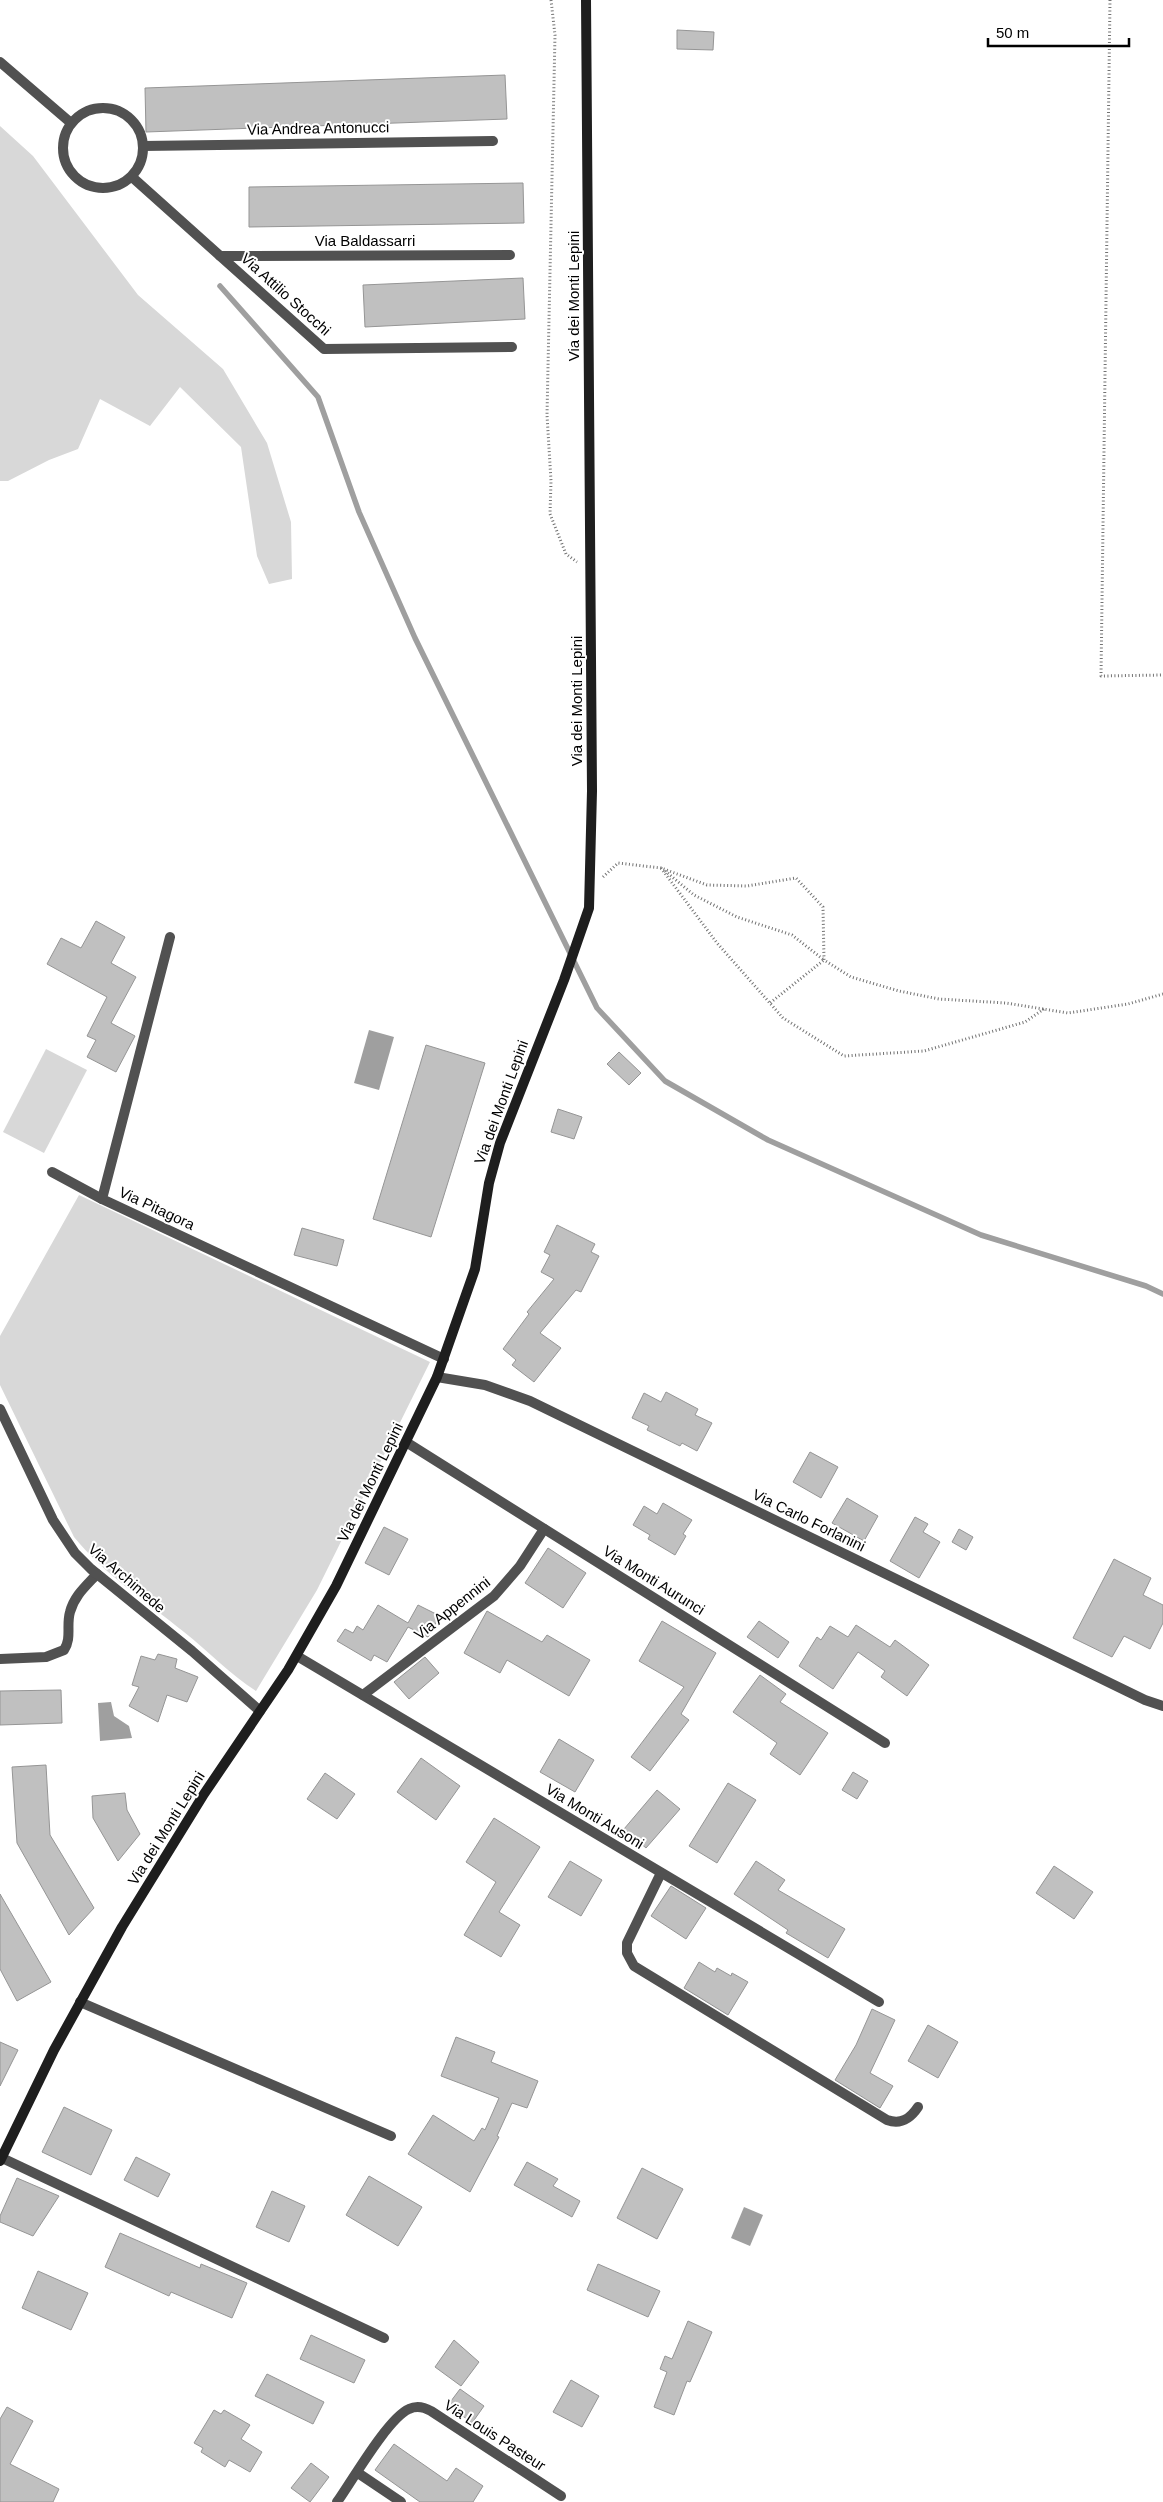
<svg xmlns="http://www.w3.org/2000/svg" width="1163" height="2502" viewBox="0 0 1163 2502" font-family="Helvetica,sans-serif">
	<rect width="100%" height="100%" fill="#fff"/>
	<g fill="#d8d8d8">
		<path d="M0,126L33,156L138,295L223,369L267,443L291,522L292,579L269,584L257,556L241,447L180,387L150,426L100,399L78,449L49,460L8,481H0Z"/>
		<path d="M46,1049L87,1070L44,1153L3,1132Z"/>
		<path d="M79,1195L430,1362L317,1590L256,1691C230,1674 209,1652 184,1632C147,1602 104,1574 74,1537L0,1385V1336Z"/>
	</g>
	<g fill="#9f9f9f">
		<path d="M369,1030L394,1037L379,1090L354,1083Z"/>
		<path d="M111,1702L114,1716L129,1726L132,1738L100,1741L98,1703Z"/>
		<path d="M744,2207L763,2215L750,2246L731,2238Z"/>
	</g>
	<g fill="none" stroke-linecap="round" stroke-linejoin="round">
		<path stroke="#9f9f9f" stroke-width="5.5" d="M220,286L318,397L359,512L415,638L597,1008L665,1081L768,1140L981,1235L1146,1286L1163,1294"/>
	</g>
	<g fill="#c0c0c0" stroke="#959595">
		<path d="M677,30L714,32L713,50L677,49Z"/>
		<path d="M505,75L507,119L146,132L145,88Z"/>
		<path d="M523,183L524,223L249,227V187Z"/>
		<path d="M523,278L525,319L365,327L363,285Z"/>
		<path d="M96,921L125,937L111,963L136,977L111,1023L135,1036L116,1072L87,1057L96,1040L87,1036L107,997L47,964L61,938L81,948Z"/>
		<path d="M426,1045L485,1063L431,1237L373,1219Z"/>
		<path d="M619,1052L641,1073L629,1085L607,1064Z"/>
		<path d="M558,1109L582,1117L574,1139L551,1132Z"/>
		<path d="M557,1225L595,1244L591,1252L599,1256L581,1292L576,1290L540,1333L561,1348L534,1382L512,1365L516,1360L503,1349L529,1314L527,1312L554,1279L541,1272L550,1255L544,1252Z"/>
		<path d="M302,1228L344,1240L337,1266L294,1255Z"/>
		<path d="M666,1392L698,1409L695,1415L712,1423L697,1451L682,1443L680,1446L647,1430L649,1426L632,1418L644,1393L661,1402Z"/>
		<path d="M810,1452L838,1467L821,1498L793,1482Z"/>
		<path d="M847,1498L878,1516L864,1541L832,1523Z"/>
		<path d="M663,1503L692,1520L683,1534L686,1536L675,1555L648,1539L650,1535L633,1525L644,1506L657,1514Z"/>
		<path d="M915,1517L928,1524L923,1532L940,1542L919,1578L890,1561Z"/>
		<path d="M384,1527L408,1539L389,1575L365,1563Z"/>
		<path d="M959,1529L973,1537L966,1550L952,1542Z"/>
		<path d="M548,1548L586,1573L563,1608L525,1583Z"/>
		<path d="M1114,1559L1151,1578L1143,1595L1163,1605V1623L1150,1649L1124,1636L1112,1657L1073,1638Z"/>
		<path d="M378,1605L408,1623L418,1605L440,1616L428,1637L408,1627L387,1662L374,1655L371,1661L337,1641L345,1629L353,1633L357,1626L363,1630Z"/>
		<path d="M487,1611L542,1642L547,1635L590,1660L569,1696L507,1660L500,1673L464,1653Z"/>
		<path d="M662,1621L716,1653L681,1714L689,1720L650,1771L631,1757L684,1687L639,1661Z"/>
		<path d="M759,1621L789,1642L778,1658L747,1637Z"/>
		<path d="M856,1625L890,1647L895,1640L929,1665L907,1696L881,1677L885,1671L858,1652L833,1689L799,1666L817,1637L821,1640L830,1626L848,1637Z"/>
		<path d="M158,1654L177,1659L175,1668L198,1677L187,1702L167,1695L158,1722L129,1706L139,1687L132,1685L141,1656L155,1660Z"/>
		<path d="M425,1657L439,1673L409,1699L394,1682Z"/>
		<path d="M760,1675L786,1694L780,1702L828,1733L800,1775L770,1754L777,1743L733,1712Z"/>
		<path d="M61,1690L62,1723L0,1725V1691Z"/>
		<path d="M559,1739L594,1760L575,1792L540,1772Z"/>
		<path d="M421,1758L460,1786L436,1820L397,1792Z"/>
		<path d="M46,1765L50,1835L94,1908L69,1935L17,1843L12,1767Z"/>
		<path d="M853,1772L868,1781L857,1799L842,1790Z"/>
		<path d="M325,1773L355,1794L337,1819L307,1799Z"/>
		<path d="M728,1783L756,1800L717,1863L689,1846Z"/>
		<path d="M657,1790L680,1809L646,1848L624,1829Z"/>
		<path d="M125,1793L127,1810L140,1834L118,1861L93,1818L92,1796Z"/>
		<path d="M494,1818L540,1847L499,1912L520,1925L501,1957L464,1935L496,1882L466,1862Z"/>
		<path d="M570,1861L602,1880L581,1916L548,1897Z"/>
		<path d="M756,1861L785,1880L778,1890L845,1929L828,1958L786,1933L788,1930L734,1894Z"/>
		<path d="M1054,1866L1093,1892L1074,1919L1036,1893Z"/>
		<path d="M671,1886L706,1908L686,1939L651,1916Z"/>
		<path d="M0,1894L51,1982L17,2001L0,1969Z"/>
		<path d="M699,1962L715,1972L717,1968L731,1976L732,1973L748,1982L728,2015L684,1988Z"/>
		<path d="M872,2009L895,2020L870,2073L893,2086L880,2108L835,2080L856,2045Z"/>
		<path d="M928,2025L958,2042L938,2078L908,2061Z"/>
		<path d="M456,2037L495,2052L491,2062L538,2081L527,2108L512,2103L497,2136L499,2137L470,2192L408,2154L433,2115L474,2141L482,2128L485,2130L499,2098L441,2076Z"/>
		<path d="M0,2042L18,2050L0,2086Z"/>
		<path d="M64,2107L112,2130L91,2175L42,2152Z"/>
		<path d="M136,2157L170,2174L158,2197L124,2180Z"/>
		<path d="M527,2162L558,2179L553,2186L580,2201L572,2217L514,2185Z"/>
		<path d="M642,2168L683,2189L657,2239L617,2218Z"/>
		<path d="M369,2176L422,2207L398,2246L346,2215Z"/>
		<path d="M17,2178L59,2196L33,2236L0,2222V2216Z"/>
		<path d="M272,2191L305,2206L289,2242L256,2227Z"/>
		<path d="M120,2233L200,2268L201,2264L247,2283L232,2318L171,2292L169,2296L105,2267Z"/>
		<path d="M598,2264L660,2291L648,2317L587,2290Z"/>
		<path d="M38,2271L88,2293L71,2330L22,2308Z"/>
		<path d="M688,2321L712,2332L690,2382L687,2381L674,2415L654,2407L667,2372L660,2369L665,2356L672,2359Z"/>
		<path d="M311,2335L365,2360L354,2383L300,2359Z"/>
		<path d="M454,2340L479,2362L461,2386L435,2367Z"/>
		<path d="M267,2374L324,2402L313,2424L255,2396Z"/>
		<path d="M571,2380L599,2396L582,2427L553,2412Z"/>
		<path d="M460,2389L484,2406L472,2423L448,2405Z"/>
		<path d="M7,2407L33,2421L10,2464L59,2489L53,2502H0V2419Z"/>
		<path d="M214,2410L221,2414L224,2410L250,2425L241,2439L262,2452L250,2472L229,2460L225,2467L201,2452L203,2448L194,2443Z"/>
		<path d="M394,2444L447,2481L456,2468L483,2486L473,2502H420L375,2470Z"/>
		<path d="M311,2463L329,2477L310,2502L291,2488Z"/>
	</g>
	<g fill="none" stroke-linecap="round" stroke-linejoin="round">
		<g stroke="#737373" stroke-width="3" stroke-dasharray="1 2.5" stroke-linecap="butt">
			<path d="M551,0L555,35L547,415L551,481L550,514L566,554L577,562"/>
			<path d="M1110,0L1101,676L1163,675"/>
			<path d="M661,868L717,943L783,1018L844,1056L924,1051L1025,1022L1044,1009"/>
			<path d="M665,871L694,895L737,917L792,935L824,960L770,1003"/>
			<path d="M603,877L618,863L661,868L707,885L747,886L796,878L823,907L824,960L851,977L899,991L939,999L1006,1003L1068,1013L1128,1004L1163,994"/>
		</g>
		<g stroke="#515151" stroke-width="10">
			<path d="M0,1659L46,1657L64,1650C72,1638 66,1626 70,1612C74,1596 86,1586 97,1574"/>
			<path d="M661,1873L627,1943V1953L634,1966L887,2120C901,2125 910,2119 918,2107"/>
			<path d="M80,2002L391,2136"/>
			<path d="M2,2158L384,2338"/>
		</g>
		<g stroke="#515151" stroke-width="10">
			<path d="M0,62L71,123"/>
			<circle cx="103" cy="148" r="40"/>
			<path d="M143,146L493,141"/>
			<path d="M132,177L324,349L512,347"/>
			<path d="M220,256L510,255"/>
			<path d="M170,937L102,1199L444,1359"/>
			<path d="M52,1172L102,1199"/>
			<path d="M437,1377L485,1385L530,1401L1145,1700L1163,1706"/>
			<path d="M0,1409L53,1520L75,1553L91,1569L192,1651L260,1711"/>
			<path d="M406,1442L885,1743"/>
			<path d="M297,1656L879,2002"/>
			<path d="M363,1695L494,1596L520,1566L544,1529"/>
			<path d="M358,2473L401,2502"/>
			<path d="M337,2502C352,2481 388,2418 409,2409C417,2405 424,2407 431,2411L561,2496"/>
		</g>
		<path stroke="#1e1e1e" stroke-width="10" d="M0,2161L54,2050L122,1927L204,1794L288,1670L336,1586L437,1377L475,1269L489,1183L500,1143L564,980L589,908L592,791L586,0"/>
	</g>
	<g text-anchor="middle" dominant-baseline="central" stroke-width="4" stroke-linejoin="round" paint-order="stroke">
		<g font-size="15" fill="#000" stroke="#fff">
			<text transform="translate(318 128) rotate(-1)">Via Andrea Antonucci</text>
			<text x="365" y="240">Via Baldassarri</text>
			<text transform="translate(286 294) rotate(42)">Via Attilio Stocchi</text>
			<text transform="translate(573 296) rotate(-90)">Via dei Monti Lepini</text>
			<text transform="translate(576 701) rotate(-90)">Via dei Monti Lepini</text>
			<text transform="translate(501 1102) rotate(-70)">Via dei Monti Lepini</text>
			<text transform="translate(157 1208) rotate(25)">Via Pitagora</text>
			<text transform="translate(370 1482) rotate(-64)">Via dei Monti Lepini</text>
			<text transform="translate(809 1520) rotate(26)">Via Carlo Forlanini</text>
			<text transform="translate(127 1578) rotate(41)">Via Archimede</text>
			<text transform="translate(654 1580) rotate(32)">Via Monti Aurunci</text>
			<text transform="translate(452 1608) rotate(-38)">Via Appennini</text>
			<text transform="translate(595 1816) rotate(31)">Via Monti Ausoni</text>
			<text transform="translate(166 1828) rotate(-58)">Via dei Monti Lepini</text>
			<text transform="translate(495 2435) rotate(33)">Via Louis Pasteur</text>
		</g>
	</g>
	<path d="M988 38v8h141v-8" fill="none" stroke="#000000" stroke-width="2.5"/>
	<text x="996" y="38" font-size="15" fill="#000000" stroke="#ffffff" stroke-width="4" paint-order="stroke">50 m</text>
</svg>
